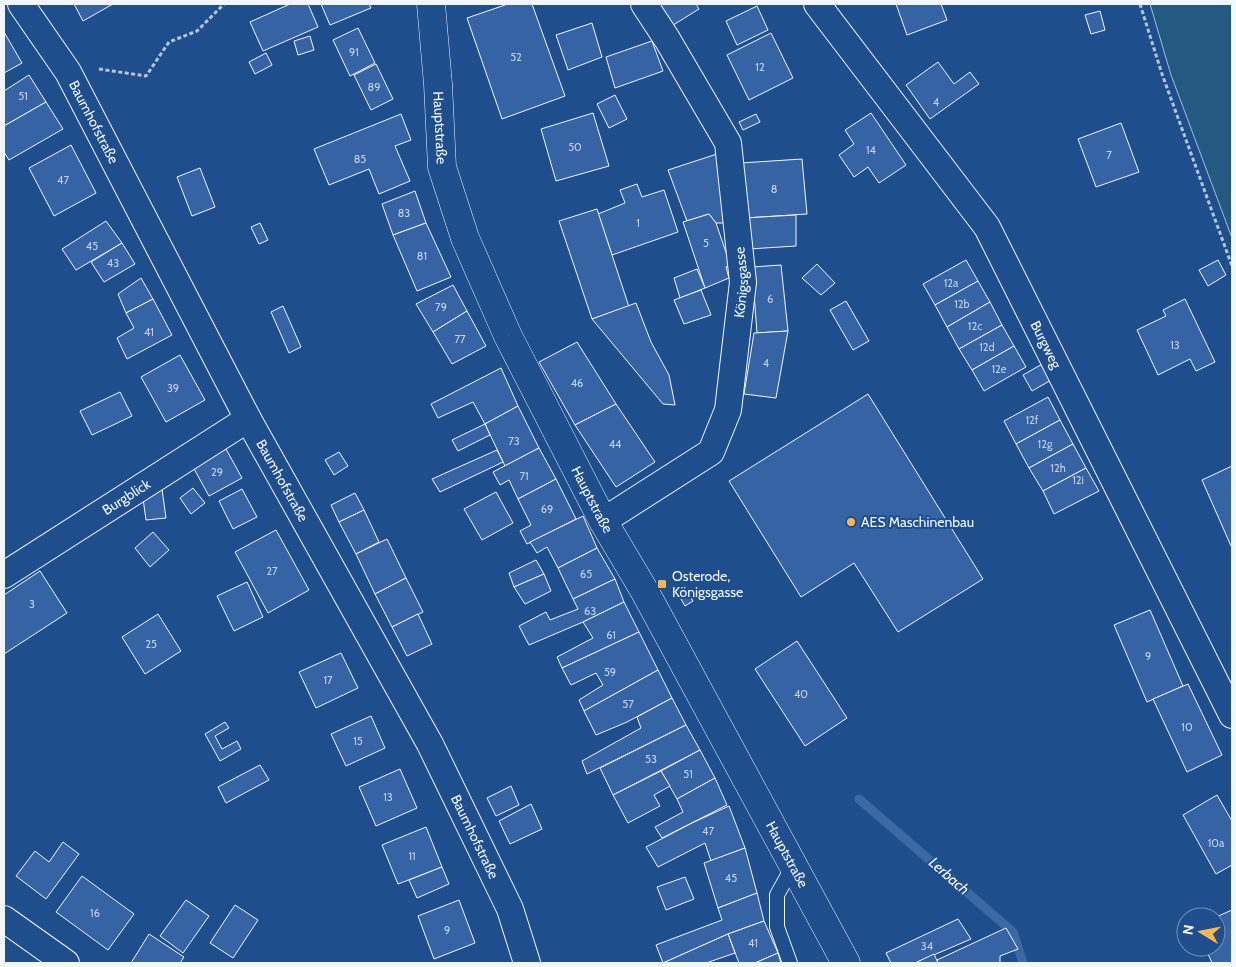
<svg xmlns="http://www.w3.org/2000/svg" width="1236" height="967" viewBox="0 0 1236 967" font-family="Cabin,sans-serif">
	<rect width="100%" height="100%" fill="#1f4e8c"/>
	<path fill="#245a82" stroke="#a8bbd7" d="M1150,4H1232V238L1171,75Z"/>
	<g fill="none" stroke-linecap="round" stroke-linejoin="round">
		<path stroke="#3b69a3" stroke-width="9" d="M859,799L1013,932L1023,963"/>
	</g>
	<g fill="#3563a3" stroke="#f2f6ff">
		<path d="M74,4H113L83,21Z"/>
		<path d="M290,4H308L318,27L263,51L250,22Z"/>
		<path d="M321,4H369L371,8L330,25Z"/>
		<path d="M508,4H532L565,96L502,119L467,18Z"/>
		<path d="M655,4H696L699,9L670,27Z"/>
		<path d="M896,4H941L947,20L907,35Z"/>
		<path d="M757,6L768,30L737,45L726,21Z"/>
		<path d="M1100,11L1105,30L1091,34L1085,15Z"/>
		<path d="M592,23L602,57L568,70L556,35Z"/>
		<path d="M358,28L375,63L350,76L333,40Z"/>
		<path d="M4,32L22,63L4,73Z"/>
		<path d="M771,33L793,78L749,100L727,55Z"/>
		<path d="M310,36L314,50L298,55L294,41Z"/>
		<path d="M652,41L663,71L615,88L606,57Z"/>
		<path d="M266,53L272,65L255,74L249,62Z"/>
		<path d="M938,62L954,84L970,72L979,84L930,119L906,85Z"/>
		<path d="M376,64L393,99L371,110L354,75Z"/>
		<path d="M29,75L46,102L4,126V91Z"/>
		<path d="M615,95L627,119L609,128L597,104Z"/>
		<path d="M46,102L63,129L9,160L4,152V126Z"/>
		<path d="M593,113L609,166L556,181L541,129Z"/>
		<path d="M871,113L906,165L879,183L868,167L854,177L839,155L854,144L845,130Z"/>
		<path d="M401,114L411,140L395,146L410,181L379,194L369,169L329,185L314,149Z"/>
		<path d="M756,114L760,122L743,130L739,122Z"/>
		<path d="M1121,123L1139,172L1096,187L1078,139Z"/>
		<path d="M71,145L96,193L54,216L29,168Z"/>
		<path d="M720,153L728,223H716L709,214L687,221L668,170Z"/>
		<path d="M802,159L807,214L745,218L741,163Z"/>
		<path d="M200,168L215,207L192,216L177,177Z"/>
		<path d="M637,184L642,197L664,190L678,232L612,255L598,214L625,203L620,190Z"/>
		<path d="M415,191L426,223L393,235L382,204Z"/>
		<path d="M597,209L629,307L592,319L559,221Z"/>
		<path d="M709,214L716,223L730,264L726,267L729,278L705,288L683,222Z"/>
		<path d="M796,215V246L749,249L745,218Z"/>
		<path d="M106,221L122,243L76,270L62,249Z"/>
		<path d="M260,223L268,240L259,244L251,227Z"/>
		<path d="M426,223L451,277L417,291L393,235Z"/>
		<path d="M122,243L135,264L104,282L91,262Z"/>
		<path d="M966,260L978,281L935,305L923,284Z"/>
		<path d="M1218,260L1226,275L1208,286L1199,270Z"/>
		<path d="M817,264L835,283L821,295L802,278Z"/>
		<path d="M781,265L788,331L757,333L752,267Z"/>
		<path d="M697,269L705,288L680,298L674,278Z"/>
		<path d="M141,278L153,299L126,313L118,294Z"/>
		<path d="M978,281L990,302L947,327L935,305Z"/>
		<path d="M453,285L467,311L433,332L416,304Z"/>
		<path d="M701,290L711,315L684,324L674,300Z"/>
		<path d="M153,299L172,335L127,359L117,338L134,328L126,313Z"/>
		<path d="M1185,299L1215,362L1196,371L1190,359L1158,375L1137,330L1166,316L1163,310Z"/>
		<path d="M846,301L869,341L853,350L830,310Z"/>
		<path d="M990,302L1002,325L959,349L947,327Z"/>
		<path d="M636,303L651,342L669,375L675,405L663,404L592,319Z"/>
		<path d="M283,306L301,347L289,353L271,312Z"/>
		<path d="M467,311L486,346L452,364L433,332Z"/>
		<path d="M1002,325L1014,346L972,370L959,349Z"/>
		<path d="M788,331L776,398L744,394L754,333Z"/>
		<path d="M577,342L616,404L575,425L539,362Z"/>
		<path d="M1014,346L1026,367L984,391L972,370Z"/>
		<path d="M180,355L205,400L166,422L141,377Z"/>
		<path d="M1044,363L1053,379L1032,391L1023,375Z"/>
		<path d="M501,368L518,406L485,424L473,402L438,418L431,404Z"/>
		<path d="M120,392L132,416L92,435L80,411Z"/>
		<path d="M868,394L983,579L898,632L854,563L801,597L729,481Z"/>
		<path d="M1048,397L1060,420L1016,444L1004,421Z"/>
		<path d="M616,404L655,462L616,487L575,425Z"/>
		<path d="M518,406L539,448L505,466L485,424Z"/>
		<path d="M1060,420L1073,444L1029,468L1016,444Z"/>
		<path d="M485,424L490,435L458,451L452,440Z"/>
		<path d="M1073,444L1086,468L1043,491L1029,468Z"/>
		<path d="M539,448L556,479L518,499L509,480L500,485L493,472Z"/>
		<path d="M226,449L242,478L209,496L193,467Z"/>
		<path d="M497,450L503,462L440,492L432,479Z"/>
		<path d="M339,452L348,466L334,475L325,460Z"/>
		<path d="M1232,466V546H1231L1202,480Z"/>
		<path d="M1086,468L1099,491L1054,514L1043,491Z"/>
		<path d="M556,479L576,519L527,544L520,531L531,525L518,499Z"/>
		<path d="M193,488L205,503L191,514L180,498Z"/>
		<path d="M162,489L166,518L146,520L142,491Z"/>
		<path d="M242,489L257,517L233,529L219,501Z"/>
		<path d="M496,492L513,523L482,540L464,509Z"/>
		<path d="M355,493L364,510L339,522L331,505Z"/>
		<path d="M364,510L379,542L356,554L339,522Z"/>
		<path d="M583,516L597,548L558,568L547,547L537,553L530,542Z"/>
		<path d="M276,530L309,590L268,613L235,552Z"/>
		<path d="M153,532L169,550L150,567L135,548Z"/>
		<path d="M387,539L406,578L375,594L356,554Z"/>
		<path d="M597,548L615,579L573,599L558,568Z"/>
		<path d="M536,560L544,574L514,587L509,573Z"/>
		<path d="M40,571L67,613L4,654V595Z"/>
		<path d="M544,574L551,591L525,604L514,587Z"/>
		<path d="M406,578L423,612L392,627L375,594Z"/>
		<path d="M615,579L624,602L583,622L529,645L519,626L546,612L550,620L578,609L573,599Z"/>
		<path d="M247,582L263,617L234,631L217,596Z"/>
		<path d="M685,588L693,601L685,606L677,592Z"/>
		<path d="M624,602L639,632L562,668L557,657L593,638L583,622Z"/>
		<path d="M1150,610L1183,686L1147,702L1114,625Z"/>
		<path d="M158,614L181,651L145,674L122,637Z"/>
		<path d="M418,614L432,644L407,656L392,627Z"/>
		<path d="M639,632L658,670L584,711L579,700L603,685L596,673L571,685L562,668Z"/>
		<path d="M797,641L847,718L805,746L755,669Z"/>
		<path d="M341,653L358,688L316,708L299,672Z"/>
		<path d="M658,670L672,698L627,722L596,735L584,711Z"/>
		<path d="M1188,684L1222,755L1187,772L1153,699Z"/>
		<path d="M672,698L686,725L587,774L582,761L641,728L637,717Z"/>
		<path d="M371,716L385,748L346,766L331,734Z"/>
		<path d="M225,722L229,728L215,736L222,749L237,741L241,749L220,761L205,734Z"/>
		<path d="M686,725L700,750L613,795L600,768Z"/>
		<path d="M700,750L715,778L677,799L661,771Z"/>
		<path d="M260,765L269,780L226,803L218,787Z"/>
		<path d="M400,769L417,808L376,826L359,787Z"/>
		<path d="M661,771L670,786L654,795L660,806L628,823L613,795Z"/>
		<path d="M715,778L727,805L662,838L655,827L683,812L677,799Z"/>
		<path d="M511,786L519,805L496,816L487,798Z"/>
		<path d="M1217,795L1232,821V865L1216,874L1183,815Z"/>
		<path d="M531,804L542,829L510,844L499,821Z"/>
		<path d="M729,806L745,848L711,861L705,843L658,867L646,847L692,823Z"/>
		<path d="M426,827L442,867L398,884L382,845Z"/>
		<path d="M63,842L79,854L46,899L16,876L35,851L49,862Z"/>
		<path d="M745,848L757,893L718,908L704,863Z"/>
		<path d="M442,867L449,884L417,898L409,880Z"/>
		<path d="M82,876L134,914L108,950L56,912Z"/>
		<path d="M685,877L694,899L666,910L657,887Z"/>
		<path d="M757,893L764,921L728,934L663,963L656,945L722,920L718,908Z"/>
		<path d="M186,900L209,916L183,953L160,936Z"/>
		<path d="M459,900L475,943L434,959L418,916Z"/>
		<path d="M235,905L258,920L233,958L210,943Z"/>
		<path d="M1232,910V963H1212L1205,947H1216V917Z"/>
		<path d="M958,919L971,939L915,963H891L886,953Z"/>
		<path d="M764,921L778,953L755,963H739L728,934Z"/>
		<path d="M1006,928L1018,949L1000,956V963H938L937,960Z"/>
		<path d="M149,934L184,957L180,963H131Z"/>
		<path d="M728,934L735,953L706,963H663Z"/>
		<path d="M778,953L781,963H755Z"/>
		<path d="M934,954L938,963H915Z"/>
	</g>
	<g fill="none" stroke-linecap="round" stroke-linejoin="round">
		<g stroke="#f2f6ff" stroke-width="16">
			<path id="service" d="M790,963L777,927V895L793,866"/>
		</g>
		<g stroke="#f2f6ff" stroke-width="28">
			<g id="minor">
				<path id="s1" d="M21,4L68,72L248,419L430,744L510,909L527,963"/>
				<path id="s2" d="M817,4L987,227L1232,715"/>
				<path id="s3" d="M603,521L711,452L728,410L743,282L728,143L667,39L644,4"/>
				<path id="s4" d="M4,575L248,419"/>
				<path d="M4,919L66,963"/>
			</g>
		</g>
		<g stroke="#f2f6ff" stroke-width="29">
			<g id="tertiary">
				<path id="s5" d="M431,4L438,84L442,167L465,238L508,336L603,521L644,590L846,963"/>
			</g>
		</g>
		<g stroke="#b3c4dc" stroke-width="3" stroke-dasharray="4 2.5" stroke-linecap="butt">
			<path d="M1140,4L1162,74L1232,266"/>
			<path d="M99,69L146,76L169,42L197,31L224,4"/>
		</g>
		<use href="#service" stroke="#1f4e8c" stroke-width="14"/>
		<use href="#minor" stroke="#1f4e8c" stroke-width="26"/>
		<use href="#tertiary" stroke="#1f4e8c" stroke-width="28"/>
	</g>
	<g fill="#ffb74d" stroke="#1f4e8c" stroke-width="2">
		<circle cx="851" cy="522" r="5"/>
		<rect x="657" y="579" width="10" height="10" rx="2.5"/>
	</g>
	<g text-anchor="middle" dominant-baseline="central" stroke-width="4" stroke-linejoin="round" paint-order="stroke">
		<g font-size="11" fill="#c3d1e8">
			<text x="354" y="52">91</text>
			<text x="516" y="57">52</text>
			<text x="760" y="67">12</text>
			<text x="374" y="87">89</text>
			<text x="23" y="96">51</text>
			<text x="936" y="102">4</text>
			<text x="575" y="147">50</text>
			<text x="871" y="150">14</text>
			<text x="1109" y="155">7</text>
			<text x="360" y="159">85</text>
			<text x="63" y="180">47</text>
			<text x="774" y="189">8</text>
			<text x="404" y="213">83</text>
			<text x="638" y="223">1</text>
			<text x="706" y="243">5</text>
			<text x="92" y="246">45</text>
			<text x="422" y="256">81</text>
			<text x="113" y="263">43</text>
			<text x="951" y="283">12a</text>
			<text x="770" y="299">6</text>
			<text x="962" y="304">12b</text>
			<text x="441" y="307">79</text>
			<text x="975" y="326">12c</text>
			<text x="149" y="332">41</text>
			<text x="460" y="339">77</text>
			<text x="1175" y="345">13</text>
			<text x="987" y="347">12d</text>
			<text x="766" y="363">4</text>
			<text x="999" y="369">12e</text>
			<text x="577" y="383">46</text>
			<text x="173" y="388">39</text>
			<text x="1032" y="420">12f</text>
			<text x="514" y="441">73</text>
			<text x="615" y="444">44</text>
			<text x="1045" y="444">12g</text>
			<text x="1058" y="468">12h</text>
			<text x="217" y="472">29</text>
			<text x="524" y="476">71</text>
			<text x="1078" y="480">12i</text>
			<text x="547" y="509">69</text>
			<text x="272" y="571">27</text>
			<text x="586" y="574">65</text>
			<text x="32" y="604">3</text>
			<text x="590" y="611">63</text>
			<text x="611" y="635">61</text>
			<text x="151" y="644">25</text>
			<text x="1148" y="656">9</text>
			<text x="610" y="672">59</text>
			<text x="328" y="680">17</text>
			<text x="801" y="694">40</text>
			<text x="628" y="704">57</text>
			<text x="1187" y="727">10</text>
			<text x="358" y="741">15</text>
			<text x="651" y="759">53</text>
			<text x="688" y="774">51</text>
			<text x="388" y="797">13</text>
			<text x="708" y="831">47</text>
			<text x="1216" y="843">10a</text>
			<text x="412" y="856">11</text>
			<text x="731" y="878">45</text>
			<text x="95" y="913">16</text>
			<text x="447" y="930">9</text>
			<text x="753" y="943">41</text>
			<text x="927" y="946">34</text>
		</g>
		<g font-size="14" fill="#f2f6ff" stroke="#1f4e8c">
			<text stroke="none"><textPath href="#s1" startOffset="139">Baumhofstraße</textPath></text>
			<text stroke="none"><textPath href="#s5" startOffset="124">Hauptstraße</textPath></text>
			<text stroke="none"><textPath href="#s3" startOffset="302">Königsgasse</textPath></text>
			<text stroke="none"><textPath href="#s2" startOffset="412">Burgweg</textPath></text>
			<text stroke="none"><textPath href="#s1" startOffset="544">Baumhofstraße</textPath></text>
			<text stroke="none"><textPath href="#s4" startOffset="145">Burgblick</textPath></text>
			<text stroke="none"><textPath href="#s5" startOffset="529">Hauptstraße</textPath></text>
			<text stroke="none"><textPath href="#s1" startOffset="949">Baumhofstraße</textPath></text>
			<text stroke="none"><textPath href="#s5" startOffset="934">Hauptstraße</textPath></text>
		</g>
		<g font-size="14" fill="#f2f6ff" stroke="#1f4e8c" text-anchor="start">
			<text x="861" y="522">AES Maschinenbau</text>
			<text x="672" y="576">Osterode,<tspan x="672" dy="16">Königsgasse</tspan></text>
		</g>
		<g font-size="15" font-style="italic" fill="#f2f6ff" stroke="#1f4e8c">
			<text transform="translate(949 876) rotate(41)">Lerbach</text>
		</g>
	</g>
	<rect width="1236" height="967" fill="none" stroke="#f2f6ff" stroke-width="10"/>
	<g transform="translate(1201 932) rotate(280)"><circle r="24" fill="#1f4e8c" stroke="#7391ba"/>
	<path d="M0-4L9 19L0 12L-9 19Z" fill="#ffb74d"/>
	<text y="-8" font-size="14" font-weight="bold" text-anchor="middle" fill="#f2f6ff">N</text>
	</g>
</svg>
